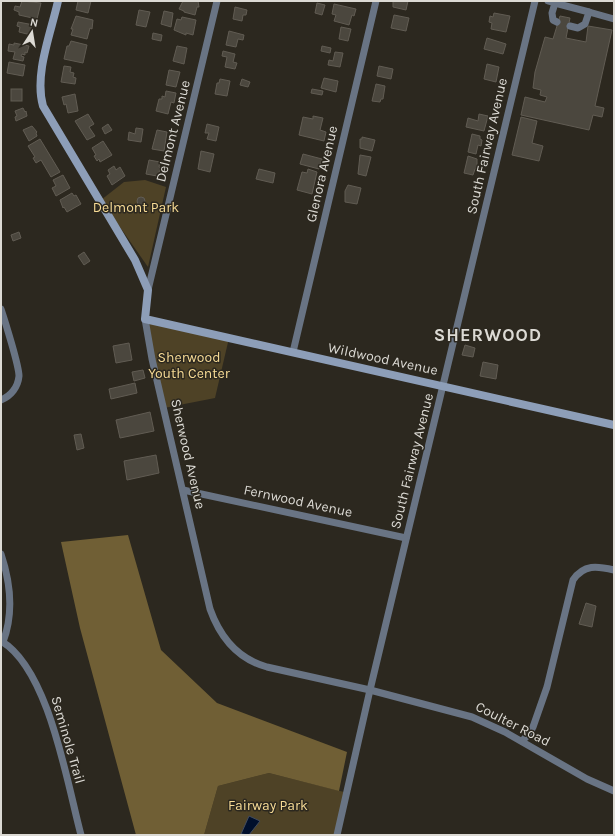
<svg xmlns="http://www.w3.org/2000/svg" width="615" height="836" viewBox="0 0 615 836" font-family="Karla,sans-serif">
	<rect width="100%" height="100%" fill="#2c281f"/>
	<g fill="#4e4226">
		<path d="M145,180L166,187L148,267L101,200L124,182Z"/>
		<path d="M145,319L229,338L215,398L164,408Z"/>
		<path d="M269,773L348,793L338,835H204L218,786Z"/>
	</g>
	<path fill="#705f35" d="M128,535L161,650L217,703L347,752L339,791L269,773L218,786L204,835H136L80,628L61,542Z"/>
	<path fill="#000f2c" stroke="#424c5e" d="M249,816L260,821L249,835L241,834Z"/>
	<g fill="#4b473e" stroke="#615c53">
		<path d="M22,1L41,3L37,19L19,15V12L14,10L15,6L20,7Z"/>
		<path d="M78,1H91L88,13L76,10Z"/>
		<path d="M183,1H198L199,7H197L195,15L184,12V11L179,9Z"/>
		<path d="M393,1H408L406,10L393,7Z"/>
		<path d="M317,3L325,5L322,15L315,13Z"/>
		<path d="M334,4L356,9L354,16L352,15L349,25L334,21L336,15L332,14Z"/>
		<path d="M235,7L247,10L246,15H243L242,21L233,19Z"/>
		<path d="M139,10L150,12L146,27L136,25Z"/>
		<path d="M164,11L173,13L171,27L161,24Z"/>
		<path d="M494,13L510,16L506,32L491,29L492,23L489,22L490,16L493,17Z"/>
		<path d="M394,15L409,18L406,31L391,28Z"/>
		<path d="M76,16L93,20L92,29L90,28L87,39L71,35L73,29H71Z"/>
		<path d="M560,16L570,18L566,38L586,42L588,26L612,30L595,106L604,108L602,117L593,115L589,130L521,115L525,97L545,102L547,97L540,95L541,90L533,88L535,72L545,37L553,39Z"/>
		<path d="M182,17L196,20L193,35L186,33V35L174,30L177,19L181,20Z"/>
		<path d="M18,22L34,25L31,35L19,32L20,27L17,26Z"/>
		<path d="M341,27L351,29L348,41L339,39Z"/>
		<path d="M229,31L244,35L243,40L238,39L236,47L226,45Z"/>
		<path d="M153,33L162,35L161,41L152,39Z"/>
		<path d="M487,38L506,44L503,54L484,49Z"/>
		<path d="M71,41L87,45L83,63L64,59L67,46H69Z"/>
		<path d="M14,43L29,46L27,53L25,52V55L22,54L21,56L24,57L23,61L13,59L15,52L8,51L9,44L14,45Z"/>
		<path d="M177,46L187,48L184,64L173,61Z"/>
		<path d="M322,46L331,48L330,53L321,51Z"/>
		<path d="M223,51L235,54L233,62L237,63L235,69L225,67L227,57L222,56Z"/>
		<path d="M335,52L343,53L340,67L328,65L329,60L333,61Z"/>
		<path d="M9,62L25,65L23,76L7,73Z"/>
		<path d="M487,64L499,67L496,82L484,79Z"/>
		<path d="M64,66L71,67L70,72L74,73L73,77L76,78L75,84L61,82Z"/>
		<path d="M379,66L393,69L391,79L377,76Z"/>
		<path d="M169,70L180,72L176,87L166,85Z"/>
		<path d="M324,78L338,81L336,92L321,88Z"/>
		<path d="M220,79L230,81L227,96L215,94L217,83H219Z"/>
		<path d="M242,79L250,82L248,87L240,85Z"/>
		<path d="M376,84L385,86L383,99H381L380,102L372,101Z"/>
		<rect x="11" y="89" width="11" height="12"/>
		<path d="M312,89L323,91L322,95L311,93Z"/>
		<path d="M166,91L176,93L174,103L171,102L168,114L156,111L159,99H162V96L165,97Z"/>
		<path d="M75,94L78,111L68,113L66,104L64,105L62,97Z"/>
		<path d="M23,108L25,112L26,111L27,116L16,121L15,117L17,116L15,111Z"/>
		<path d="M88,114L94,124L89,127L95,136L87,140L75,121Z"/>
		<path d="M479,114L488,116L484,131L466,127L468,118L478,121Z"/>
		<path d="M313,116L323,118L320,130L326,132L324,141L299,135L303,117L313,119Z"/>
		<path d="M521,117L537,121L532,143L543,146L539,161L512,155Z"/>
		<path d="M108,124L112,130L105,134L102,128Z"/>
		<path d="M207,124L219,127L216,141L207,139L209,133H205Z"/>
		<path d="M32,126L37,132L36,133L37,136L29,141L23,130Z"/>
		<path d="M136,128L143,129L141,142L128,140L129,132L135,134Z"/>
		<path d="M157,130L167,132L164,151L152,149Z"/>
		<path d="M472,134L480,136V139L482,140L481,146L478,145L476,154L468,152Z"/>
		<path d="M362,137L375,140L372,151L360,148V139H362Z"/>
		<path d="M40,139L60,172L51,177L41,160L36,163L33,158L35,157L28,146Z"/>
		<path d="M103,141L112,155L100,162L99,159L97,161L94,156L96,155L92,148Z"/>
		<path d="M201,151L214,154L210,172L198,169Z"/>
		<path d="M303,154L322,159L319,169L300,164Z"/>
		<path d="M360,155L371,157L366,176L358,174Z"/>
		<path d="M468,156L477,159V169H475L473,175L464,173Z"/>
		<path d="M149,160L160,162L159,167L161,168L157,176L146,174Z"/>
		<path d="M114,166L116,170L120,167L125,176L112,185L107,176L110,174L108,170Z"/>
		<path d="M259,169L275,173L273,183L256,179Z"/>
		<path d="M308,169L317,172L312,194L297,190L302,172L307,173Z"/>
		<path d="M63,175L70,188L56,196L52,188L56,186L53,180Z"/>
		<path d="M348,185L361,188L357,204L345,202V191Z"/>
		<path d="M72,193L74,196L76,195L81,204L67,212L64,207L63,208L60,200Z"/>
		<circle cx="141" cy="201" r="4"/>
		<path d="M19,232L21,238L13,241L11,235Z"/>
		<path d="M84,252L90,261L84,265L78,256Z"/>
		<path d="M129,343L132,360L116,363L113,346Z"/>
		<path d="M465,345L475,348L473,357L462,355Z"/>
		<path d="M483,362L498,365L496,379L480,376Z"/>
		<path d="M143,370L145,378L134,381L132,372Z"/>
		<path d="M135,383L137,393L111,399L109,389Z"/>
		<path d="M150,412L154,431L120,438L116,420Z"/>
		<path d="M81,434L84,448L77,450L74,435Z"/>
		<path d="M156,455L159,473L127,480L124,461Z"/>
		<path d="M586,603L596,606L592,627L579,624Z"/>
	</g>
	<g fill="none" stroke-linecap="round" stroke-linejoin="round">
		<g stroke="#697484" stroke-width="7">
			<path d="M548,1L555,3L552,13L553,20L557,22"/>
			<path d="M555,3L589,12L585,24L578,28L570,26"/>
			<path d="M589,12L614,19"/>
			<path d="M148,290L217,1"/>
			<path d="M1,309C5,321 19,366 19,376C18,387 11,396 1,400"/>
			<path d="M145,319L152,359L210,609C220,637 238,659 267,667L370,690L472,717L505,732L587,779L614,791"/>
			<path d="M293,352L376,1"/>
			<path d="M183,490L406,538"/>
			<path d="M1,554C11,584 14,613 3,642"/>
			<path d="M1,641C49,669 67,783 81,835"/>
			<path d="M522,741L530,733L533,727L547,687L573,580C584,564 597,566 614,570"/>
			<path d="M337,835L370,690L535,1"/>
		</g>
		<path stroke="#8d9eb8" stroke-width="8" d="M58,1C51,33 34,74 43,106L135,260L148,290L145,319L614,425"/>
	</g>
	<g text-anchor="middle" dominant-baseline="central" stroke-width="3" stroke-linejoin="round" paint-order="stroke">
		<g font-size="14" fill="#dcdad4" stroke="#2c281f">
			<text transform="translate(173 131) rotate(-76)">Delmont Avenue</text>
			<text transform="translate(487 146) rotate(-77)">South Fairway Avenue</text>
			<text transform="translate(322 174) rotate(-77)">Glenora Avenue</text>
			<text transform="translate(383 359) rotate(12)">Wildwood Avenue</text>
			<text transform="translate(188 454) rotate(77)">Sherwood Avenue</text>
			<text transform="translate(412 461) rotate(-76)">South Fairway Avenue</text>
			<text transform="translate(298 501) rotate(12)">Fernwood Avenue</text>
			<text transform="translate(513 724) rotate(27)">Coulter Road</text>
			<text transform="translate(68 740) rotate(74)">Seminole Trail</text>
		</g>
		<g font-size="14" fill="#f7db95" stroke="#2c281f">
			<text x="136" y="207">Delmont Park</text>
			<text x="189" y="357">Sherwood<tspan x="189" dy="16">Youth Center</tspan></text>
			<text x="268" y="805">Fairway Park</text>
		</g>
		<g font-size="18" font-weight="bold" letter-spacing="1" fill="#dcdad4" stroke="#2c281f">
			<text x="488" y="335">SHERWOOD</text>
		</g>
	</g>
	<rect width="615" height="836" fill="none" stroke="#dcdad4" stroke-width="4"/>
	<g transform="translate(32 32) rotate(12)" stroke="#2c281f" stroke-width="3" paint-order="stroke">
	<path d="M0-3L7 15L0 10L-7 15Z" fill="#dcdad4"/>
	<text y="-6" font-size="11" font-weight="bold" text-anchor="middle" fill="#dcdad4">N</text>
	</g>
</svg>
